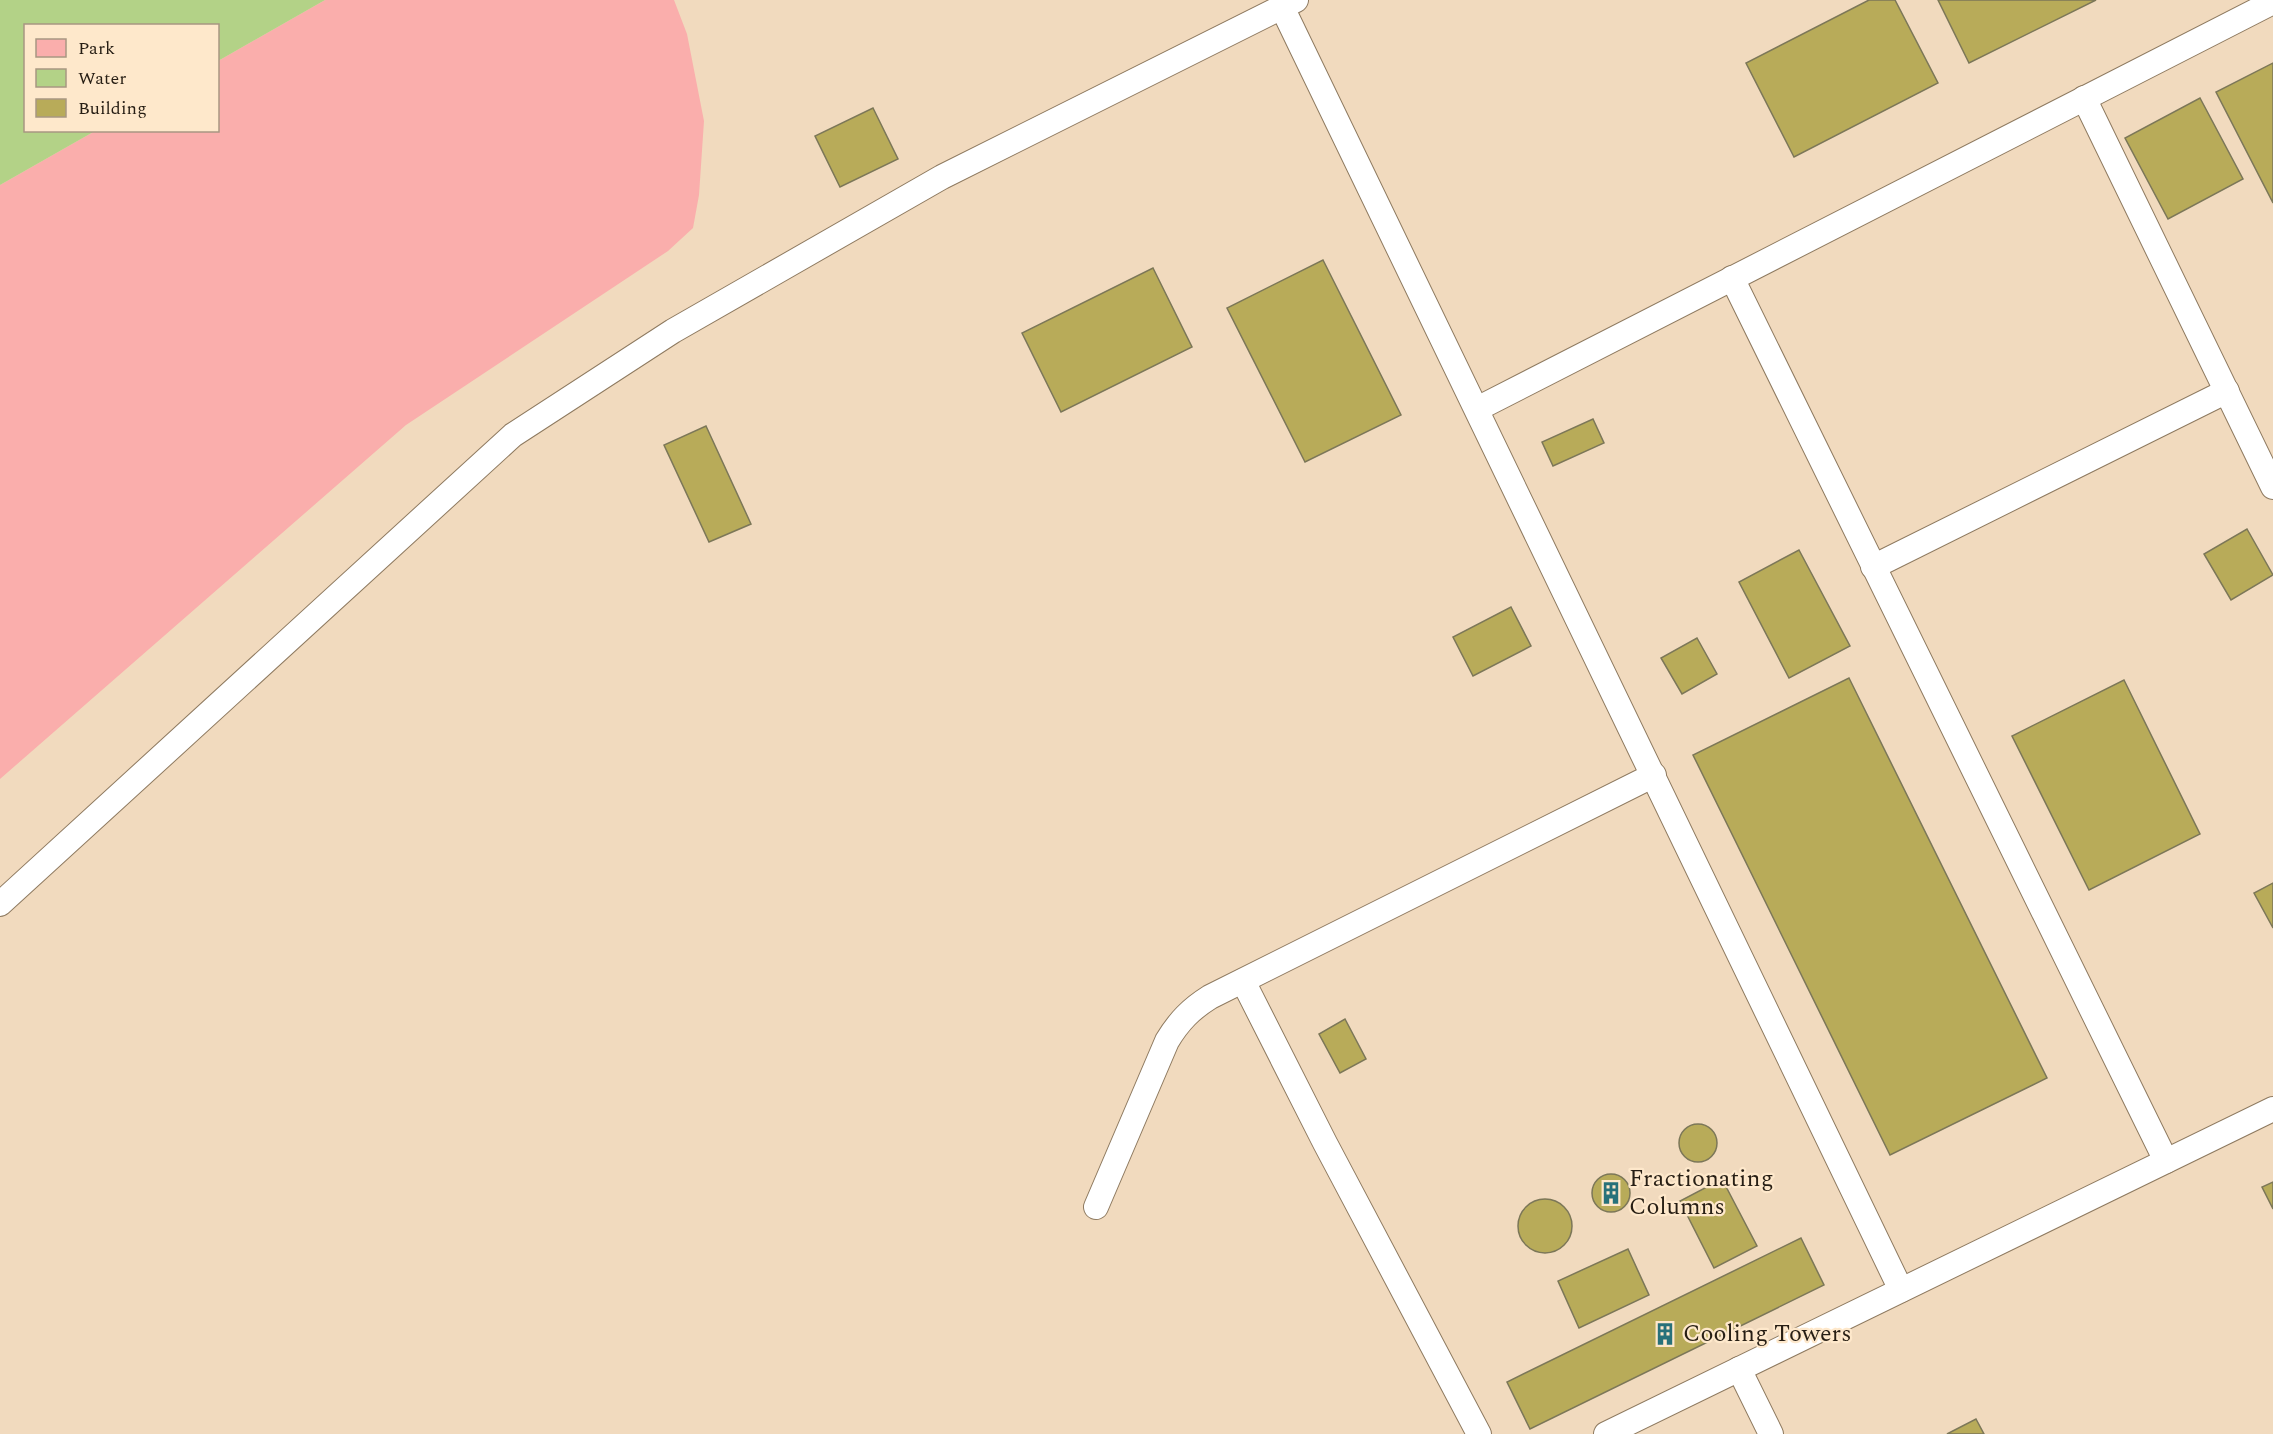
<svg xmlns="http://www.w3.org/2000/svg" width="2273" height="1434" viewBox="0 0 2273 1434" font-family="Spectral,serif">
	<rect width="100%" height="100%" fill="#f1dabe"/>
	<path fill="#faaeac" d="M325,0H674L687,34L704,121L699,195L693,228L668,251L406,425L0,779V185L95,131L218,130V61Z"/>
	<path fill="#b3d287" d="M0,0H325L218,61V26H26V130L95,131L0,185Z"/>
	<g fill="#b8ab59" stroke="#7c7758" stroke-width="1.5">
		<path d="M1869,0H1895L1938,83L1794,157L1746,63Z"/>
		<path d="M1938,0H2096L1969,63Z"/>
		<path d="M2273,63V203L2216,92Z"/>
		<path d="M2200,98L2243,179L2168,219L2125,138Z"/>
		<path d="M873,108L898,159L840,187L815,136Z"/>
		<path d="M1323,260L1401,415L1305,462L1227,308Z"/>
		<path d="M1153,268L1192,347L1061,412L1022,333Z"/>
		<path d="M1593,419L1604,443L1553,466L1542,442Z"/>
		<path d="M706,426L751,524L709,542L664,445Z"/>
		<path d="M2247,529L2273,575L2231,600L2204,554Z"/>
		<path d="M1799,550L1850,646L1789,678L1739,582Z"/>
		<path d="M1511,607L1531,646L1473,676L1453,637Z"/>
		<path d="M1697,638L1717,674L1682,694L1661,658Z"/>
		<path d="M1849,678L2047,1078L1890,1155L1693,755Z"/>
		<path d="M2124,680L2200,834L2089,890L2012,736Z"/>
		<path d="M2273,883V928L2254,893Z"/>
		<path d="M1345,1019L1366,1059L1340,1073L1319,1034Z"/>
		<circle cx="1698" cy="1143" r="19"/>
		<circle cx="1611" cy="1193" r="19"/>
		<path d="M1722,1179L1757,1246L1714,1268L1680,1201Z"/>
		<path d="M2273,1182V1209L2262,1187Z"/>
		<circle cx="1545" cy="1226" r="27"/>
		<path d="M1801,1238L1824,1285L1530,1429L1507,1382Z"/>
		<path d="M1628,1249L1649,1295L1579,1328L1558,1281Z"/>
		<path d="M1976,1419L1984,1434H1947Z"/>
	</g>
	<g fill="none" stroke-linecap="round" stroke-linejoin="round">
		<g stroke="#8e7a60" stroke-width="26">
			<g id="service">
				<path d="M1282,7L1901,1290"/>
				<path d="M2084,98L2273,487"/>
				<path d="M1732,278L2166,1161"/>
				<path d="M1477,409L2273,2"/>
				<path d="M1873,567L2227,391"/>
				<path d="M0,904L513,435L673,331L942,177L1296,0"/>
				<path d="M1243,981L1325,1143L1479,1434"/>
				<path d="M1096,1207L1167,1041C1179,1021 1191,1009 1210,997L1654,775"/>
				<path d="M1739,1369L1771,1434"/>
				<path d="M1606,1434L2273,1109"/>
			</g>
		</g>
		<use href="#service" stroke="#fff" stroke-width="24"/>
	</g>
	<defs>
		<g id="building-bare" transform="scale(1.8)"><path d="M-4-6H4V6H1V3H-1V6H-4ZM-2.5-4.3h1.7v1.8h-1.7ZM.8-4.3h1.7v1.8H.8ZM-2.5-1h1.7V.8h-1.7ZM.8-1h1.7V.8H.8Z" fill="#28717a" stroke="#fee8cb" stroke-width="2.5" paint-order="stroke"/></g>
	</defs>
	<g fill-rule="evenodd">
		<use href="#building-bare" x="1611" y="1193"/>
		<use href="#building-bare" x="1665" y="1334"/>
	</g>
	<g text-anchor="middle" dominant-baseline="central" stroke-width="4.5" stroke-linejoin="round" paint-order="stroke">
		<g font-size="24" fill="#271e14" stroke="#fee8cb" text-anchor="start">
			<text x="1629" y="1179">Fractionating<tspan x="1629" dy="28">Columns</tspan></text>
			<text x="1683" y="1334">Cooling Towers</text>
		</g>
	</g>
	<rect x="24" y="24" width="195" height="108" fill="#fee8cb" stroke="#a89782" stroke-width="1.5"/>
	<rect x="36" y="39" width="30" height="18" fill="#faaeac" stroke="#a89782" stroke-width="1.5"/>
	<text x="78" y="54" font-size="18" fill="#271e14">Park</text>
	<rect x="36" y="69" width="30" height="18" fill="#b3d287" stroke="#a89782" stroke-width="1.5"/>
	<text x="78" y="84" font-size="18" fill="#271e14">Water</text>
	<rect x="36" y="99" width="30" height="18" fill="#b8ab59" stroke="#a89782" stroke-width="1.5"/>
	<text x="78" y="114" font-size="18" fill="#271e14">Building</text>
</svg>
